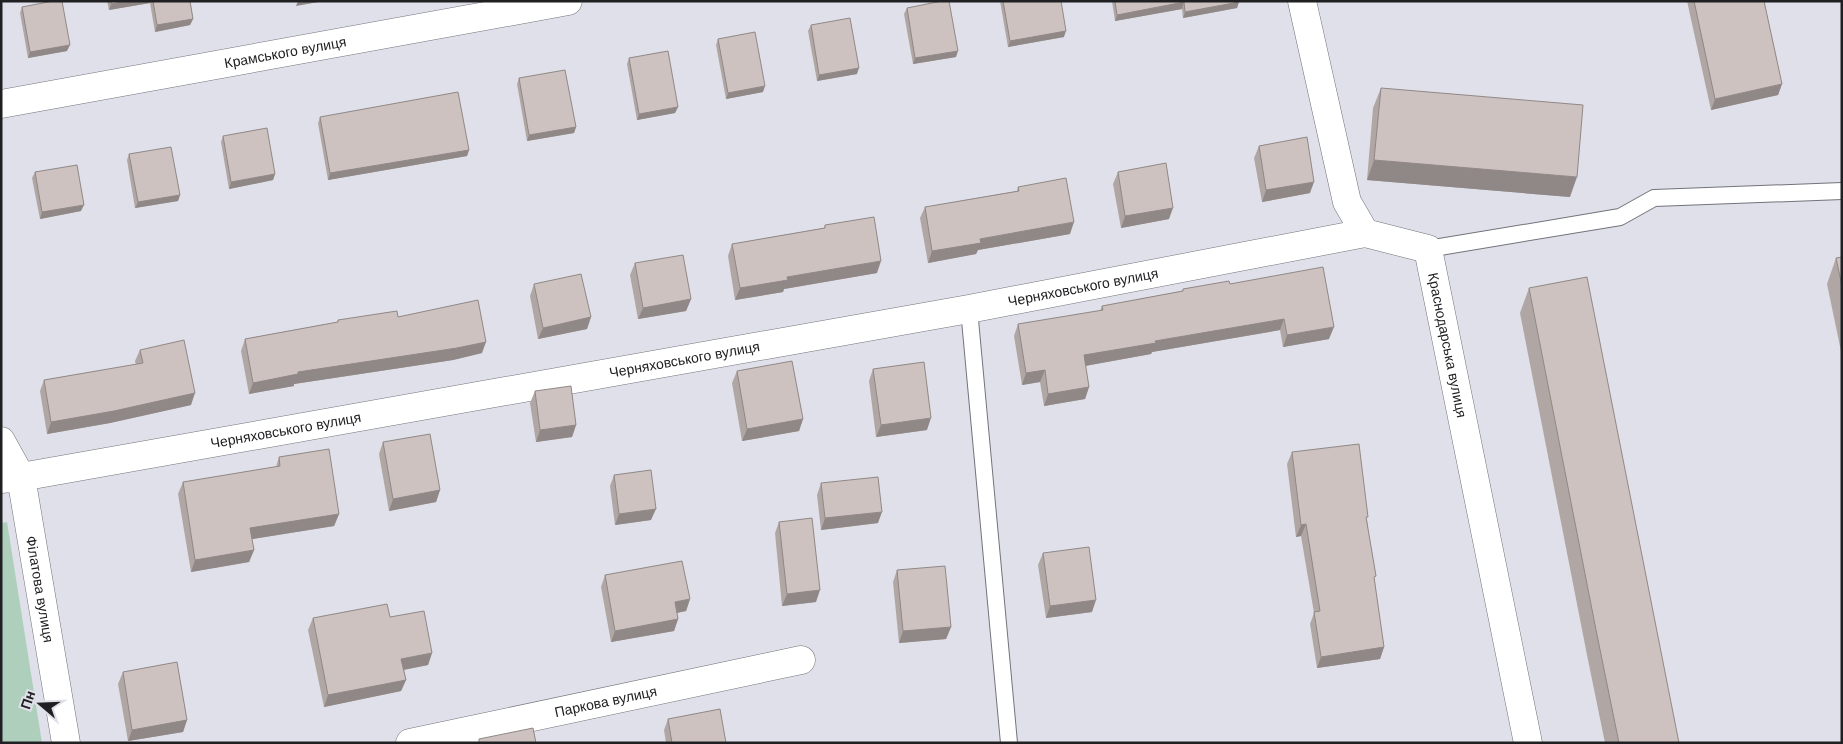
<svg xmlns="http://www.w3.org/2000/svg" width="1843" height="744" viewBox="0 0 1843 744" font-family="Arial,sans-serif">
	<rect width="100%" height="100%" fill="#dfe0e9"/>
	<path fill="#adcfbc" d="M7,522L42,743H1V523Z"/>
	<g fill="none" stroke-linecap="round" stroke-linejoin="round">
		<g stroke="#72737b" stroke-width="18">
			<g id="lane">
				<path d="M1428,249L1620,217L1654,198L1842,191"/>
				<path d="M969,309L1009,743"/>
			</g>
		</g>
		<g stroke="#72737b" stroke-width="29">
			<g id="street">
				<path id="s1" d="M1302,1L1347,202L1365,233L1428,249L1528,743"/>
				<path id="s2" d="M1,104L568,1"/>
				<path id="s3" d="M1,441L21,477L66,743"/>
				<path id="s4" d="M1,479L21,477L969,309L1365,233"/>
				<path id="s5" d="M410,743L801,660"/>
			</g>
		</g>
		<use href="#lane" stroke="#fff" stroke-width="16"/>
		<use href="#street" stroke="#fff" stroke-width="28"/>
	</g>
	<g fill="#b0a7a5">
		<path d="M107,1H190L193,19L190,25L155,32L150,3L109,10Z"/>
		<path d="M1000,1H1061L1064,37L1008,47Z"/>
		<path d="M1112,1H1239L1237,8L1183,18L1182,9L1115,21Z"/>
		<path d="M1687,1H1764L1782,84L1778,95L1711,110Z"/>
		<path d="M22,7L67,51L28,58L20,13Z"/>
		<path d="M907,8L956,57L913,64L904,14Z"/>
		<path d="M811,25L857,74L817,81L808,31Z"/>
		<path d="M718,39L763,92L726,99L716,45Z"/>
		<path d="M629,58L678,107L675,113L637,120L627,64Z"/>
		<path d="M519,78L576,127L574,133L527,141L517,84Z"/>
		<path d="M1381,88L1570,197L1367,180L1373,108Z"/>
		<path d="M320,117L469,150L467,156L328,180L318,123Z"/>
		<path d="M223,136L275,174L273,180L229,189L221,142Z"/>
		<path d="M1259,146L1310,193L1262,202L1254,158Z"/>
		<path d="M129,154L180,195L178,201L135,208L127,160Z"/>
		<path d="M35,172L81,211L40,219L32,178Z"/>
		<path d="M1118,172L1169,219L1121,228L1113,184Z"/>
		<path d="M1018,187L1070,234L978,250L976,254L928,263L920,218L925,207L1017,191Z"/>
		<path d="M825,225L877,273L784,289L783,292L735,300L728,256L732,244L824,228Z"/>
		<path d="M1842,257V356L1827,284L1836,258Z"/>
		<path d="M635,263L691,299L686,311L638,319L630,275Z"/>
		<path d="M534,284L591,317L587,329L538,339L530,296Z"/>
		<path d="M1230,284L1329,339L1283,347L1280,330L1152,352L1151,354L1085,366L1089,387L1085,399L1044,406L1040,382L1022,385L1014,336L1018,324L1100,311L1102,306L1182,291L1183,289Z"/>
		<path d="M1529,288L1679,743H1605L1587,655L1520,313Z"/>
		<path d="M398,317L482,353L453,360L294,384V386L249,394L241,351L245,339L337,322L338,320Z"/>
		<path d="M140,350L191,405L110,423L47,434L40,391L44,380L136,365L135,361Z"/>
		<path d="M873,369L927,430L876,437L869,381Z"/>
		<path d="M737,371L803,419L799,431L742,441L732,383Z"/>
		<path d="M535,391L576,425L572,437L536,442L530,403Z"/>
		<path d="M383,442L440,490L436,502L389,511L379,454Z"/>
		<path d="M1292,452L1367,520L1374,581L1384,647L1380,659L1317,668L1310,624L1314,613L1301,536L1296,537L1287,464Z"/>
		<path d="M279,457L339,514L334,526L252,539L254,550L249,562L191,572L178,494L183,482L276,467Z"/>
		<path d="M614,475L651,520L615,525L610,486Z"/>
		<path d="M821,483L878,523L821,530L817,495Z"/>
		<path d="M779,522L816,602L782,606L775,533Z"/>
		<path d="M1043,553L1092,612L1046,618L1038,565Z"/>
		<path d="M897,570L951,627L946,639L899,643L893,582Z"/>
		<path d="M605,575L690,599L686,611L677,613L678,619L674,631L611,642L601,587Z"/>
		<path d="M390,617L432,653L428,665L404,670L406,680L401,691L324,707L308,630L313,618Z"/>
		<path d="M123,672L187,720L183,732L128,741L118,684Z"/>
		<path d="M668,719L726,743H666L664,730Z"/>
	</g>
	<g fill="#908886">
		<path d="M127,1H151L150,3L109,10L111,4Z"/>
		<path d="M298,1H324L296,6Z"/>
		<path d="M1184,2L1182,9L1115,21L1117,15Z"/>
		<path d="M1239,2L1237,8L1183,18L1185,12Z"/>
		<path d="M193,19L190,25L155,32L157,25Z"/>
		<path d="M1066,31L1064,37L1008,47L1010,41Z"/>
		<path d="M70,45L67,51L28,58L30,52Z"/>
		<path d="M958,51L956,57L913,64L915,58Z"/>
		<path d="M859,68L857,74L817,81L819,75Z"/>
		<path d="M1782,84L1778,95L1711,110L1715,99Z"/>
		<path d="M765,86L763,92L726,99L728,93Z"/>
		<path d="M678,107L675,113L637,120L639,114Z"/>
		<path d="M576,127L574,133L527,141L529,135Z"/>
		<path d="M469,150L467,156L328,180L330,173Z"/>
		<path d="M1374,160L1577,177L1570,197L1367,180Z"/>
		<path d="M275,174L273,180L229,189L231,182Z"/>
		<path d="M1314,182L1310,193L1262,202L1266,190Z"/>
		<path d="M180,195L178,201L135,208L138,202Z"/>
		<path d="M84,205L81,211L40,219L42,212Z"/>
		<path d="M1173,208L1169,219L1121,228L1125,216Z"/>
		<path d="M1074,222L1070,234L978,250L976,254L928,263L932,251L980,239Z"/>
		<path d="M881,261L877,273L784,289L783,292L735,300L740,288L787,277Z"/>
		<path d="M691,299L686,311L638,319L643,308Z"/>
		<path d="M591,317L587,329L538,339L543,328Z"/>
		<path d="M1284,319L1280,330L1152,352L1151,354L1079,367L1084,355L1155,341Z"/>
		<path d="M1334,327L1329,339L1283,347L1287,335Z"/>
		<path d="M486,342L482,353L453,360L294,384V386L249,394L253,383L298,372Z"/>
		<path d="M1045,370L1040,382L1022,385L1026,373Z"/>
		<path d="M1089,387L1085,399L1044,406L1048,394Z"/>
		<path d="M195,393L191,405L110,423L47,434L51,422Z"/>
		<path d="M931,418L927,430L876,437L881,425Z"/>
		<path d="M803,419L799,431L742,441L747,429Z"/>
		<path d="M576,425L572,437L536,442L540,430Z"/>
		<path d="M440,490L436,502L389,511L393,499Z"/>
		<path d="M656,509L651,520L615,525L619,514Z"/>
		<path d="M882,512L878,523L821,530L825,518Z"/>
		<path d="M339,514L334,526L246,540L250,528Z"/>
		<path d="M1306,524L1301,536L1296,537L1301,525Z"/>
		<path d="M254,550L249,562L191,572L195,560Z"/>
		<path d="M820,590L816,602L782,606L787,594Z"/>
		<path d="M690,599L686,611L671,614L675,602Z"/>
		<path d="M1096,600L1092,612L1046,618L1050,606Z"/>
		<path d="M678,619L674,631L611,642L615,631Z"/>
		<path d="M951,627L946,639L899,643L903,631Z"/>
		<path d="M1384,647L1380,659L1317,668L1321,657Z"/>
		<path d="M432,653L428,665L397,671L401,659Z"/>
		<path d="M406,680L401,691L324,707L328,695Z"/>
		<path d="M187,720L183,732L128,741L132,730Z"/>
	</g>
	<g fill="#cdc2c0" stroke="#908886">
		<path d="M53,1H62L70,45L30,52L22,7Z"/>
		<path d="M111,1H127L111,4Z"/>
		<path d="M153,1H190L193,19L157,25Z"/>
		<path d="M942,1H949L958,51L915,58L907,8Z"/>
		<path d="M1003,1H1061L1066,31L1010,41Z"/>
		<path d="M1115,1H1239V2L1185,12L1184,2L1117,15Z"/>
		<path d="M1694,1H1764L1782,84L1715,99Z"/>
		<path d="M850,18L859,68L819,75L811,25Z"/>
		<path d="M755,32L765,86L728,93L718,39Z"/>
		<path d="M668,51L678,107L639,114L629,58Z"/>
		<path d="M565,70L576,127L529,135L519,78Z"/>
		<path d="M1381,88L1583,105L1577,177L1374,160Z"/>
		<path d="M458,92L469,150L330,173L320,117Z"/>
		<path d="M267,128L275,174L231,182L223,136Z"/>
		<path d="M1307,137L1314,182L1266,190L1259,146Z"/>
		<path d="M171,147L180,195L138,202L129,154Z"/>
		<path d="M1166,163L1173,208L1125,216L1118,172Z"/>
		<path d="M77,165L84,205L42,212L35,172Z"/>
		<path d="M1066,178L1074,222L980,239L981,243L932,251L925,207L1019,191L1018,187Z"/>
		<path d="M874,217L881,261L787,277L788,280L740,288L732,244L825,228V225Z"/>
		<path d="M683,255L691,299L643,308L635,263Z"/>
		<path d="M1842,257V286L1836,258Z"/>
		<path d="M1323,267L1334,327L1287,335L1284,319L1155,341L1156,343L1084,355L1089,387L1048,394L1045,370L1026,373L1018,324L1103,310L1102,306L1183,291V289L1229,281L1230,284Z"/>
		<path d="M581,274L591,317L543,328L534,284Z"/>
		<path d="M1587,277L1679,743H1619L1596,630L1529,288Z"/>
		<path d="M478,300L486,342L457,348L298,372V374L253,383L245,339L338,322V320L397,311L398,317Z"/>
		<path d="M184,340L195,393L114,411L51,422L44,380L143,363L140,350Z"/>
		<path d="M792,361L803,419L747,429L737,371Z"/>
		<path d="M924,362L931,418L881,425L873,369Z"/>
		<path d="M571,386L576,425L540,430L535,391Z"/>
		<path d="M430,434L440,490L393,499L383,442Z"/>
		<path d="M1359,444L1368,517H1366L1376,576L1374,577L1384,647L1321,657L1314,612L1320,611L1306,524L1301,525L1292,452Z"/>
		<path d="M329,449L339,514L250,528L254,550L195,560L183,482L280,466L279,457Z"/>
		<path d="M651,470L656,509L619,514L614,475Z"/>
		<path d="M878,477L882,512L825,518L821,483Z"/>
		<path d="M812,518L820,590L787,594L779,522Z"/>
		<path d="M1089,547L1096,600L1050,606L1043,553Z"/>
		<path d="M682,561L690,599L675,602L678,619L615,631L605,575Z"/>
		<path d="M945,566L951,627L903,631L897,570Z"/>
		<path d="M387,604L390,617L424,611L432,653L401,659L406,680L328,695L313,618Z"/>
		<path d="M177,662L187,720L132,730L123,672Z"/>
		<path d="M720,709L726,743H672L668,719Z"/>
		<path d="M533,728L536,743H479V739Z"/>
	</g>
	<g text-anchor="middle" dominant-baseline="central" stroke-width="4" stroke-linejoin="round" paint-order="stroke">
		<g font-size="14" fill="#202023" stroke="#dfe0e9">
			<text stroke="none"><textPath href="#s2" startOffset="289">Крамського вулиця</textPath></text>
			<text stroke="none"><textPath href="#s4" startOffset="1099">Черняховського вулиця</textPath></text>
			<text stroke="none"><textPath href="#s1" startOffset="405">Краснодарська вулиця</textPath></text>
			<text stroke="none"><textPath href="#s4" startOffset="694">Черняховського вулиця</textPath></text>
			<text stroke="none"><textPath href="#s4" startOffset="289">Черняховського вулиця</textPath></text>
			<text stroke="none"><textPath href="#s3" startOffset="155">Філатова вулиця</textPath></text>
			<text stroke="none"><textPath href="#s5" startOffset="200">Паркова вулиця</textPath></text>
		</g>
	</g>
	<rect width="1843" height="744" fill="none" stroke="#202023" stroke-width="5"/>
	<g transform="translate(40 704) rotate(289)" stroke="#dfe0e9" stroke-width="4" paint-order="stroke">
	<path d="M0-4L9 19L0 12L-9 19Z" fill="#202023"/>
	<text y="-8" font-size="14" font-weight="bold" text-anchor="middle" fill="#202023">Пн</text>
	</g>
</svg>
